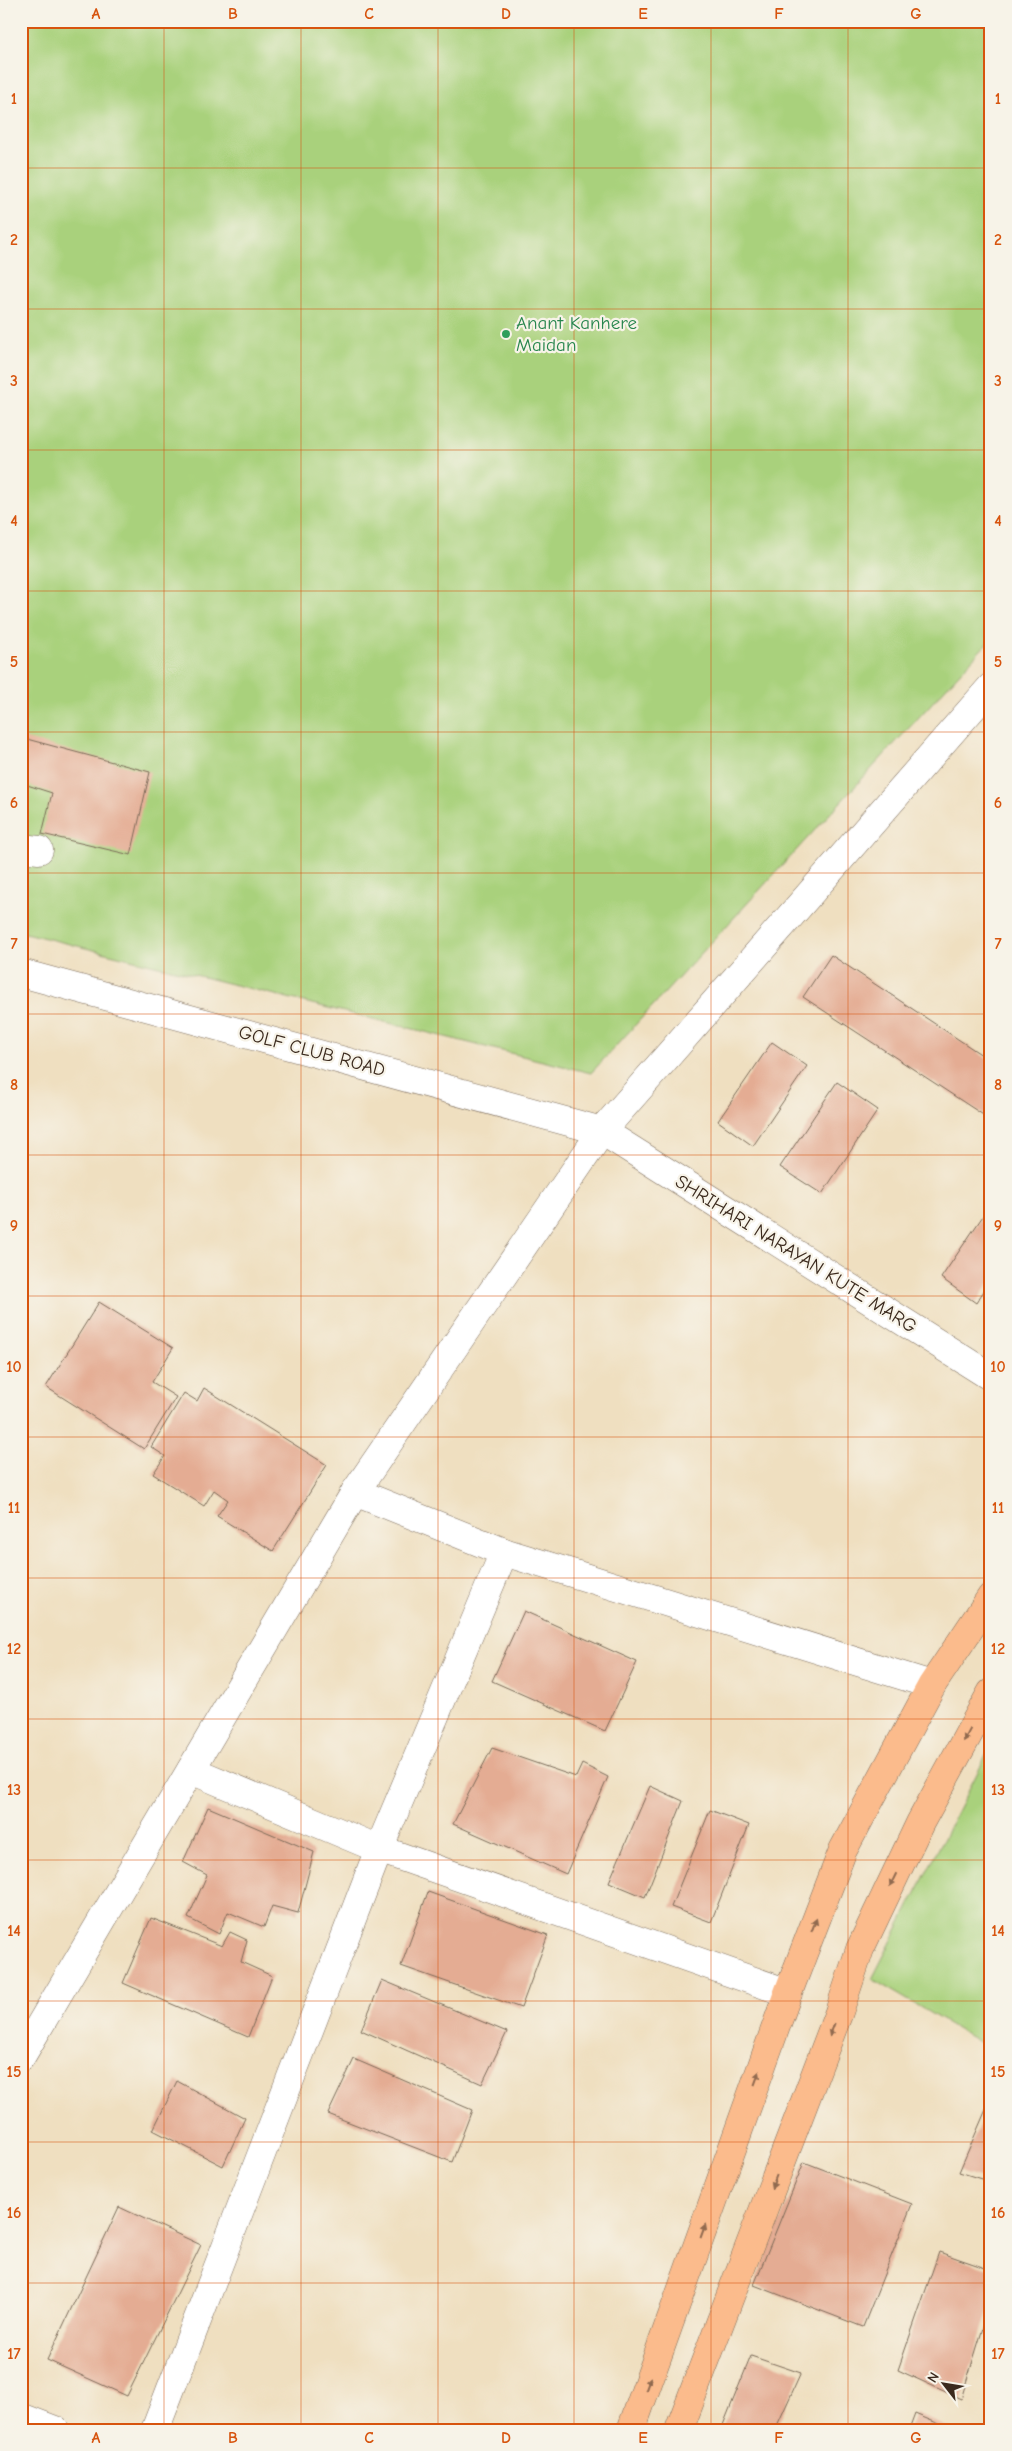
<svg xmlns="http://www.w3.org/2000/svg" width="1012" height="2451" viewBox="0 0 1012 2451" font-family="'Comic Neue',sans-serif">
	<rect width="100%" height="100%" fill="#f7f3e8"/>
	<filter id="ink" filterUnits="userSpaceOnUse"><feTurbulence type="fractalNoise" baseFrequency=".02" numOctaves="2"/><feDisplacementMap in="SourceGraphic" scale="10" xChannelSelector="R" yChannelSelector="G"/><feConvolveMatrix kernelMatrix="1 2 1 2 8 2 1 2 1" color-interpolation-filters="sRGB"/></filter>
	<filter id="wash" filterUnits="userSpaceOnUse"><feTurbulence type="fractalNoise" baseFrequency=".0096" numOctaves="4" result="noise"/><feDisplacementMap in="SourceGraphic" scale="20" xChannelSelector="R" yChannelSelector="G"/><feGaussianBlur stdDeviation="1.12" result="paint"/><feColorMatrix in="noise" values="0 0 0 0 0 0 0 0 0 0 0 0 0 0 0 0 0 1.4 0 .05"/><feComposite in="paint" operator="in"/></filter>
	<g filter="url(#wash)">
		<rect width="100%" height="100%" fill="#efdfc0"/>
		<g fill="#a9d17c" stroke="#727e4d">
			<path d="M23,21H991V639L591,1073L21,932Z"/>
			<path d="M991,1746V2049L872,1979Z"/>
		</g>
		<g id="blocks">
			<g fill="#e4ac93">
				<path d="M23,738L150,772L131,855L42,834L52,793L21,783Z"/>
				<path d="M831,955L991,1061V1120L803,997Z"/>
				<path d="M772,1042L807,1066L753,1146L718,1121Z"/>
				<path d="M837,1082L878,1110L822,1194L780,1167Z"/>
				<path d="M991,1204V1280L976,1303L941,1278Z"/>
				<path d="M99,1302L173,1348L152,1382L176,1397L144,1449L46,1387Z"/>
				<path d="M204,1388L327,1465L273,1551L217,1516L228,1500L214,1490L204,1506L153,1474L165,1456L151,1447L184,1393L197,1401Z"/>
				<path d="M524,1611L637,1662L605,1731L492,1681Z"/>
				<path d="M492,1748L576,1777L582,1764L608,1777L566,1874L453,1824Z"/>
				<path d="M650,1786L683,1801L645,1897L609,1882Z"/>
				<path d="M208,1807L314,1852L298,1913L272,1906L264,1927L228,1912L219,1934L188,1918L207,1875L183,1862Z"/>
				<path d="M710,1810L749,1825L711,1922L671,1907Z"/>
				<path d="M428,1892L548,1935L521,2008L401,1966Z"/>
				<path d="M151,1918L222,1946L230,1932L247,1940L241,1962L272,1976L248,2037L123,1983Z"/>
				<path d="M382,1980L507,2032L482,2084L361,2030Z"/>
				<path d="M354,2059L472,2110L452,2162L328,2114Z"/>
				<path d="M177,2081L245,2118L223,2166L153,2130Z"/>
				<path d="M991,2098V2182L959,2172Z"/>
				<path d="M804,2162L912,2204L863,2327L754,2285Z"/>
				<path d="M119,2207L201,2245L127,2396L47,2360Z"/>
				<path d="M939,2252L991,2270V2302L961,2399L898,2370Z"/>
				<path d="M751,2356L801,2373L775,2430H721Z"/>
				<path d="M915,2414L954,2430H909Z"/>
			</g>
		</g>
	</g>
	<g filter="url(#ink)">
		<use href="#blocks" fill-opacity="0" stroke="#7a6957" stroke-width="1"/>
		<g fill="none" stroke-linecap="round" stroke-linejoin="round">
			<g stroke="#7a6957" stroke-width="29">
				<g id="minor">
					<path d="M21,848L39,850"/>
					<path d="M21,973L602,1131L991,1377"/>
					<path d="M355,1492L504,1552L932,1685"/>
					<path d="M191,1770L379,1849L788,1993"/>
					<path d="M21,2057L355,1492L602,1131L991,687"/>
					<path d="M21,2417L55,2430"/>
					<path d="M155,2430L379,1849L504,1552"/>
				</g>
			</g>
			<g stroke="#7a6957" stroke-width="29">
				<g id="major">
					<path d="M631,2430L788,1993L843,1850L932,1685L991,1597"/>
					<path d="M679,2430L839,2012L860,1949L920,1823L991,1693"/>
				</g>
			</g>
			<use href="#minor" stroke="#fff" stroke-width="28"/>
			<use href="#major" stroke="#fbbb8c" stroke-width="28"/>
		</g>
		<defs><path id="oneway-solid" d="M-6-.8H1V-3.2L6.5 0L1 3.2V.8H-6Z" transform="scale(1.25)"/></defs>
		<g fill="#916b50">
			<use href="#oneway-solid" transform="translate(967 1735) rotate(118)"/>
			<use href="#oneway-solid" transform="translate(893 1880) rotate(116)"/>
			<use href="#oneway-solid" transform="translate(814 1925) rotate(-69)"/>
			<use href="#oneway-solid" transform="translate(832 2030) rotate(111)"/>
			<use href="#oneway-solid" transform="translate(757 2078) rotate(-70)"/>
			<use href="#oneway-solid" transform="translate(774 2182) rotate(111)"/>
			<use href="#oneway-solid" transform="translate(703 2231) rotate(-70)"/>
			<use href="#oneway-solid" transform="translate(648 2384) rotate(-70)"/>
		</g>
	</g>
	<path fill="none" stroke="#d7540e" stroke-width="1" stroke-opacity="0.55" d="M164,21V2430M301,21V2430M438,21V2430M574,21V2430M711,21V2430M848,21V2430M21,168H991M21,309H991M21,450H991M21,591H991M21,732H991M21,873H991M21,1014H991M21,1155H991M21,1296H991M21,1437H991M21,1578H991M21,1719H991M21,1860H991M21,2001H991M21,2142H991M21,2283H991"/>
	<circle fill="#2e9e5b" stroke="#f7f3e8" stroke-width="2" cx="506" cy="334" r="5"/>
	<g text-anchor="middle" dominant-baseline="central" stroke-width="4.5" stroke-linejoin="round" paint-order="stroke">
		<g font-size="19" fill="#27864d" stroke="#f7f3e8" text-anchor="start">
			<text x="516" y="323">Anant Kanhere<tspan x="516" dy="22">Maidan</tspan></text>
		</g>
		<g font-size="19" fill="#3b2a1e" stroke="#f7f3e8">
			<text transform="translate(312 1051) rotate(15)">GOLF CLUB ROAD</text>
			<text transform="translate(796 1254) rotate(32)">SHRIHARI NARAYAN KUTE MARG</text>
		</g>
	</g>
	<rect width="1012" height="2451" fill="none" stroke="#f7f3e8" stroke-width="55"/>
	<g transform="translate(944 2384) rotate(301)" stroke="#f7f3e8" stroke-width="4" paint-order="stroke">
	<path d="M0-4L9 19L0 12L-9 19Z" fill="#3b2a1e"/>
	<text y="-8" font-size="14" font-weight="bold" text-anchor="middle" fill="#3b2a1e">N</text>
	</g>
	<rect x="28" y="28" width="956" height="2396" fill="none" stroke="#d7540e" stroke-width="2"/>
	<g font-size="16" text-anchor="middle" font-weight="bold" fill="#d7540e">
		<text x="96" y="19">A</text>
		<text x="233" y="19">B</text>
		<text x="369" y="19">C</text>
		<text x="506" y="19">D</text>
		<text x="643" y="19">E</text>
		<text x="779" y="19">F</text>
		<text x="916" y="19">G</text>
		<text x="14" y="104">1</text>
		<text x="998" y="104">1</text>
		<text x="14" y="245">2</text>
		<text x="998" y="245">2</text>
		<text x="14" y="386">3</text>
		<text x="998" y="386">3</text>
		<text x="14" y="526">4</text>
		<text x="998" y="526">4</text>
		<text x="14" y="667">5</text>
		<text x="998" y="667">5</text>
		<text x="14" y="808">6</text>
		<text x="998" y="808">6</text>
		<text x="14" y="949">7</text>
		<text x="998" y="949">7</text>
		<text x="14" y="1090">8</text>
		<text x="998" y="1090">8</text>
		<text x="14" y="1231">9</text>
		<text x="998" y="1231">9</text>
		<text x="14" y="1372">10</text>
		<text x="998" y="1372">10</text>
		<text x="14" y="1513">11</text>
		<text x="998" y="1513">11</text>
		<text x="14" y="1654">12</text>
		<text x="998" y="1654">12</text>
		<text x="14" y="1795">13</text>
		<text x="998" y="1795">13</text>
		<text x="14" y="1936">14</text>
		<text x="998" y="1936">14</text>
		<text x="14" y="2077">15</text>
		<text x="998" y="2077">15</text>
		<text x="14" y="2218">16</text>
		<text x="998" y="2218">16</text>
		<text x="14" y="2359">17</text>
		<text x="998" y="2359">17</text>
		<text x="96" y="2443">A</text>
		<text x="233" y="2443">B</text>
		<text x="369" y="2443">C</text>
		<text x="506" y="2443">D</text>
		<text x="643" y="2443">E</text>
		<text x="779" y="2443">F</text>
		<text x="916" y="2443">G</text>
	</g>
</svg>
